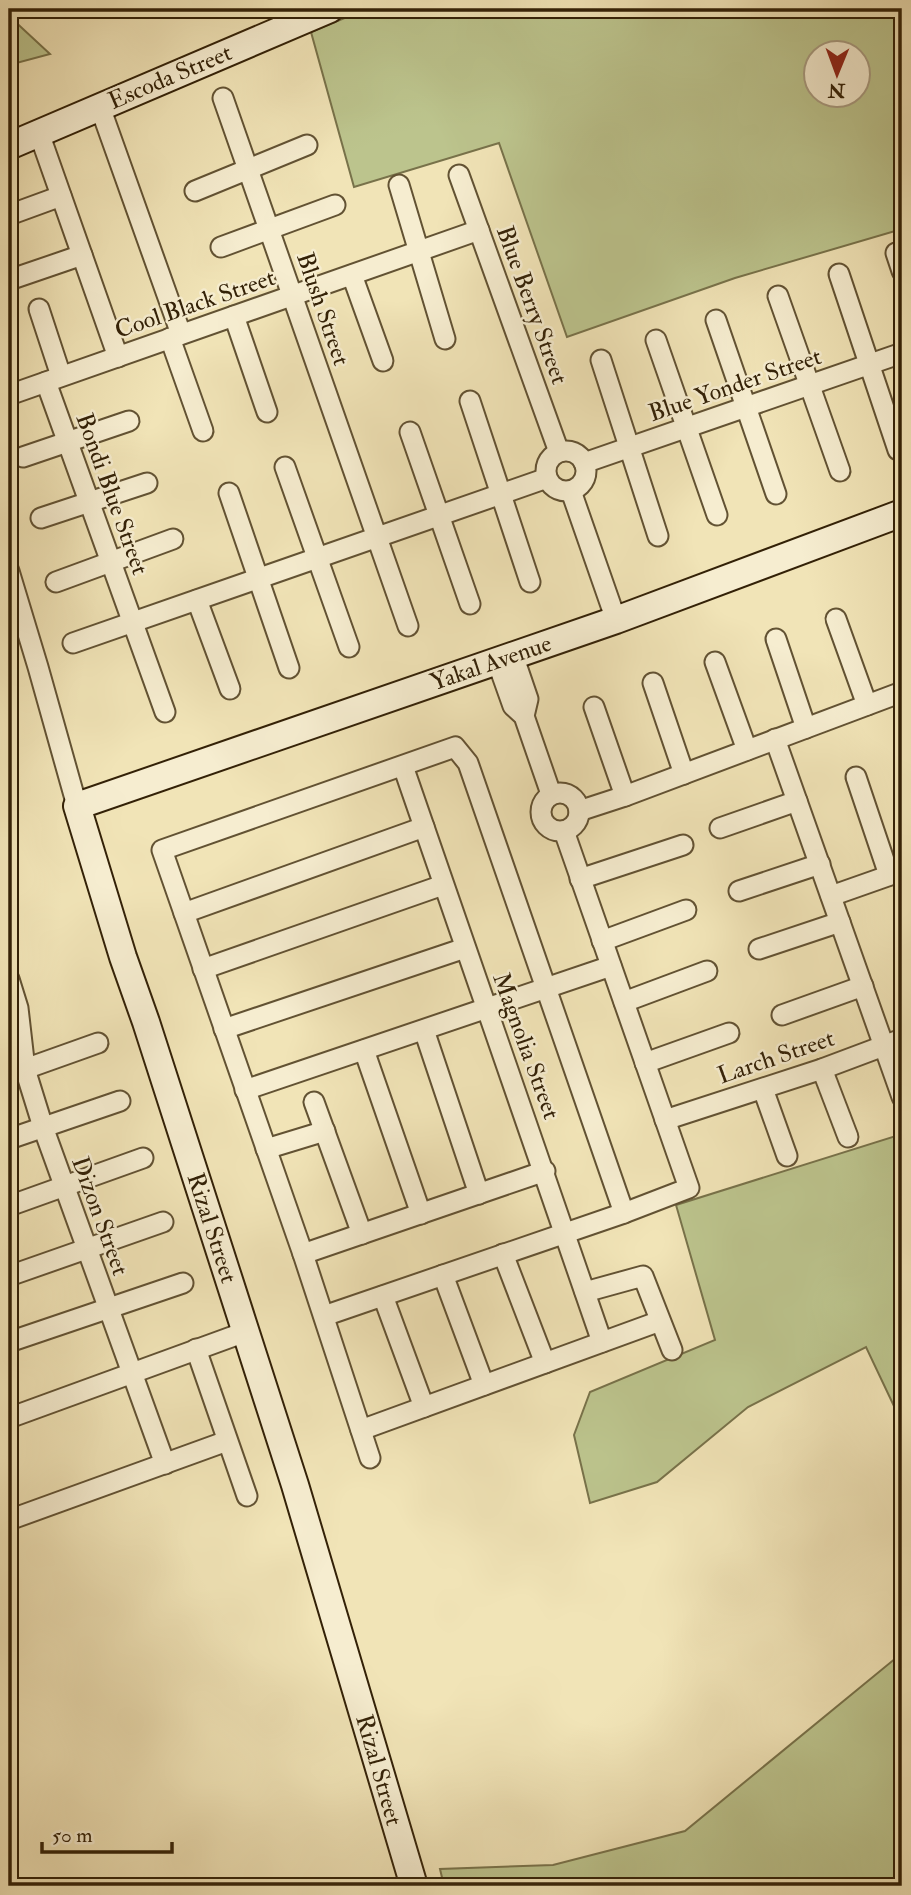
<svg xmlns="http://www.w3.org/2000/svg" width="911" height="1895" viewBox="0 0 911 1895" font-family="'IM FELL Double Pica',serif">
	<rect width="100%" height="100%" fill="#f1e4b7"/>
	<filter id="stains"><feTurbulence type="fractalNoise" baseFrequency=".00286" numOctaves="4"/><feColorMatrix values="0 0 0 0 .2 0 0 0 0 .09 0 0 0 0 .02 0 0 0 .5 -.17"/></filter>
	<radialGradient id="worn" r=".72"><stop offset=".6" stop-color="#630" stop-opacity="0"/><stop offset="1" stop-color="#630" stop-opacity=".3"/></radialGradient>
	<g fill="#bcc48d" stroke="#78724a" stroke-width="2" fill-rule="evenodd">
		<path d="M366,9H902V229L735,278L567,337L499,143L354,187L311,32ZM816,52H858V94H816Z"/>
		<path d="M9,16L50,54L9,65Z"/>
		<path d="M902,1134V1423L866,1347L748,1407L657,1482L590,1503L574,1435L590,1392L715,1340L676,1205Z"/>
		<path d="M902,1653V1886H444L440,1869L553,1865L685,1831Z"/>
	</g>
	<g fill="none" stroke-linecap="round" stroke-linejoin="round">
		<g stroke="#625233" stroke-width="23">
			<g id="street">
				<path d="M223,98L408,626"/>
				<path d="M100,107L181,334"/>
				<path d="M39,133L118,357"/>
				<path d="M459,175L559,452"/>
				<path d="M399,185L445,339"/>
				<path d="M195,191L307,145"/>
				<path d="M9,215L61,196"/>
				<path d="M221,247L335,205"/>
				<path d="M896,253L902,271"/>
				<path d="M839,274L898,450"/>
				<path d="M352,275L383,361"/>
				<path d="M9,280L82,255"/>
				<path d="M778,296L840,471"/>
				<path d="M39,309L61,376"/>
				<path d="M234,316L267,412"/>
				<path d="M716,320L776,494"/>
				<path d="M170,338L203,431"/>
				<path d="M656,340L717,515"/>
				<path d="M601,360L658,536"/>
				<path d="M46,382L165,712"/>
				<path d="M9,395L479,230"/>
				<path d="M470,401L530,582"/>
				<path d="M410,432L470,604"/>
				<circle cx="566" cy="471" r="20"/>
				<path d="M23,457L129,421"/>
				<path d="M584,463L902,353"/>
				<path d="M285,467L349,647"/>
				<path d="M571,491L616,620"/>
				<path d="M229,493L289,668"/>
				<path d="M41,518L147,483"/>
				<path d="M9,571L38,667L77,806"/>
				<path d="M56,582L173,539"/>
				<path d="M197,600L230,689"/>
				<path d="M836,619L867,705"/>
				<path d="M776,639L806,728"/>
				<path d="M73,643L547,478"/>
				<path d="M513,655L528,699L524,716"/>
				<path d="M497,661L513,706L524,716L551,794"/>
				<path d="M715,662L747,750"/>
				<path d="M653,683L684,774"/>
				<path d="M594,707L625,796"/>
				<path d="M775,739L902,1097"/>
				<path d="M403,766C468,958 537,1149 602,1342"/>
				<path d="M856,777L889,875"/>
				<circle cx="560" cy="812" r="19"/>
				<path d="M579,811L625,796L902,692"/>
				<path d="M720,828L797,801"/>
				<path d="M580,879L683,845"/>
				<path d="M739,891L820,864"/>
				<path d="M831,896L902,871"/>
				<path d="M184,913L424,827"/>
				<path d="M602,941L686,910"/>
				<path d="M759,949L840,922"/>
				<path d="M203,969L443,885"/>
				<path d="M9,979L18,1008L25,1069L43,1127L165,1464"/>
				<path d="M624,1002L707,971"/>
				<path d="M782,1015L863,986"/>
				<path d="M224,1029L465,948"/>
				<path d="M424,1030L479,1194"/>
				<path d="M364,1050L421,1214"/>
				<path d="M645,1063L729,1033"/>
				<path d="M25,1069L98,1043"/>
				<path d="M822,1069L848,1137"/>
				<path d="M763,1089L787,1156"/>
				<path d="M245,1090L611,966"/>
				<path d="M314,1102L362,1234"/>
				<path d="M665,1120L822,1069L902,1039"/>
				<path d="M9,1139L120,1101"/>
				<path d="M266,1149L325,1131"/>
				<path d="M9,1206L143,1158"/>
				<path d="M303,1254L545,1171"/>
				<path d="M503,1254L545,1363"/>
				<path d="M443,1275L484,1385"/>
				<path d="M9,1276L163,1222"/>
				<path d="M585,1292L643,1276L672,1350"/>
				<path d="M383,1296L424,1407"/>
				<path d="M324,1316L624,1213L689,1188L564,831"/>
				<path d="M9,1342L183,1283"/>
				<path d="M196,1349L247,1496"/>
				<path d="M9,1418L245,1332"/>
				<path d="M361,1430L660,1321"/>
				<path d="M370,1458L303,1254L162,850L455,747L468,763L624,1213"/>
				<path d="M9,1520L227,1441"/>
			</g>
		</g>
		<g stroke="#332107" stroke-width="30">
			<g id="secondary">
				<path d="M9,146L330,9"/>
				<path d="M414,1886L295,1485L146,1022L123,957L77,806L616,620L902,513"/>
			</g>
		</g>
		<use href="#street" stroke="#f6edd0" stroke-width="19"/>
		<use href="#secondary" stroke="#f6edd0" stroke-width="26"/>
	</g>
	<g text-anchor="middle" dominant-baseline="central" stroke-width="5" stroke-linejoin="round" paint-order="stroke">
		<g font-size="24" fill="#332107" stroke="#f6edd0">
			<text transform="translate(170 77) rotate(-23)">Escoda Street</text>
			<text transform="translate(195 304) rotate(-19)">Cool Black Street</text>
			<text transform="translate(532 305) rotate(70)">Blue Berry Street</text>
			<text transform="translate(323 309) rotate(71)">Blush Street</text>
			<text transform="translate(735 385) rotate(-19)">Blue Yonder Street</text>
			<text transform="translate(112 494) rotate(70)">Bondi Blue Street</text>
			<text transform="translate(491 663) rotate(-19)">Yakal Avenue</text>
			<text transform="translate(526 1046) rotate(70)">Magnolia Street</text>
			<text transform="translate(776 1057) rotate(-19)">Larch Street</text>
			<text transform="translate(100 1216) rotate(70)">Dizon Street</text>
			<text transform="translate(212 1228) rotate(72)">Rizal Street</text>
			<text transform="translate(379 1770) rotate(74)">Rizal Street</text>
		</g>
	</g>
	<rect width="911" height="1895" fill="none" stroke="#f1e4b7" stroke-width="35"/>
	<rect x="10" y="10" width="890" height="1874" fill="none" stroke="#332107" stroke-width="3.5"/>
	<rect x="18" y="18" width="876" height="1860" fill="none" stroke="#332107" stroke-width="2"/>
	<g transform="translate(837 74) rotate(181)"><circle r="33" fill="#f6edd0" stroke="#a89b80" stroke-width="2"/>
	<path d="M0-5L12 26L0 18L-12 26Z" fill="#8f2418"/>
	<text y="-10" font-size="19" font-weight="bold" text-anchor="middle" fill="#332107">N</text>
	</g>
	<path d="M42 1842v10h130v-10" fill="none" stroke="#332107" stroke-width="3.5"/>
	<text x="52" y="1842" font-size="21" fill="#332107" stroke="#f6edd0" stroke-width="5" paint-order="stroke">50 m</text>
	<rect width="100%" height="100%" filter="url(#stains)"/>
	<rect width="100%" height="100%" fill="url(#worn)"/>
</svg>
